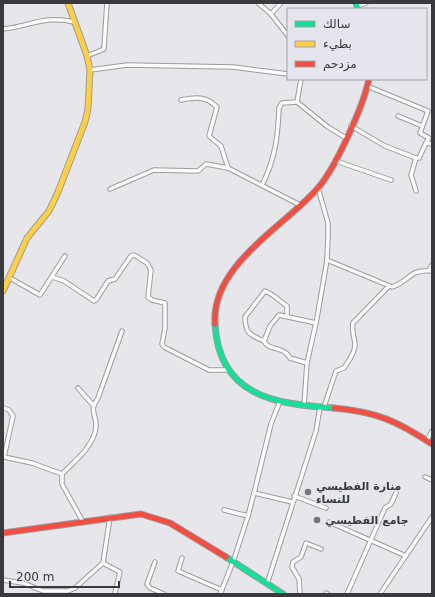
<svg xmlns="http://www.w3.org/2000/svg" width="435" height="597" viewBox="0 0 435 597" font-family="'DejaVu Sans','Noto Sans Arabic',sans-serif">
	<rect width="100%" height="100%" fill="#e7e7eb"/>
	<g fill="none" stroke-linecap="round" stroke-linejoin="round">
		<g stroke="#9c9c9f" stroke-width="5.5">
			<g id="street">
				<path d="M258,3L271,14L288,36"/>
				<path d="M357,6L366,3"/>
				<path d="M271,14L281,3"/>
				<path d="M3,29C31,26 44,15 74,22"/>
				<path d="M87,56L104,49V47L107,3"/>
				<path d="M90,70L127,65L233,67L288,74"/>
				<path d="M301,79L297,102L328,127L346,138"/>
				<path d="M367,86L428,111L420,133L429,138L426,143L432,144"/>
				<path d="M181,100C196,97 206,96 217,107L209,136L221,146L228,168L300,205"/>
				<path d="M398,116L422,126"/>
				<path d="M351,126L385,146L416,158H419L426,143"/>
				<path d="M416,158L411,175L416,191"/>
				<path d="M336,161L391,180"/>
				<path d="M262,185C275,160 278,136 279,108L282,103L297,102"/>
				<path d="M110,189L154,170L198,171L206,164L228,168"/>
				<path d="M327,260L392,287C411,281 408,269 432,271"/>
				<path d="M429,270L432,265"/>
				<path d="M52,277L64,281L94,301L96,300L108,281L115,279L131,256L134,255L147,263L151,270L148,297L152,300L165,303V328L162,344L164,347L209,370H227"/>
				<path d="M10,278L40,295L65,256"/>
				<path d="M264,341C249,335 245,332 245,317L265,291C275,295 279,301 287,306V316"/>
				<path d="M307,363L290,358C289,357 288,355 286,353C279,347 268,350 264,341L270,326L279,315L316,323"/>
				<path d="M78,388L93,405"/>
				<path d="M280,401L271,424L254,493L292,502"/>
				<path d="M304,406L307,363L317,318L327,260L328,236V223L318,188"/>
				<path d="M324,407L336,371L344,368C348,362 355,353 355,345C355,338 351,331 353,323L389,286"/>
				<path d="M3,408L9,410L13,416L4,457L32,463L62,474V484L83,522"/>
				<path d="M427,440L432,431"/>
				<path d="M62,474C75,461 94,446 96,427C97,413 88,413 98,398L122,331"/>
				<path d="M425,477L432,480"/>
				<path d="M294,496L326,508"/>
				<path d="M224,510L248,516L254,493"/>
				<path d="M329,522L406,556"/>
				<path d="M182,558L178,571L222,590"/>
				<path d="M155,562L147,584L150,588L164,594"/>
				<path d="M103,563L120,572L115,593"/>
				<path d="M3,580L23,583L43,591H68L75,588L103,563L110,517"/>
				<path d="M267,584L316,431L320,407"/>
				<path d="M326,593L328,594"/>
				<path d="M220,594L233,562L248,516"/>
				<path d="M300,594L299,579L292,567L293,562L301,557L306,543L321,549"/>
				<path d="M347,594L385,508L391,504L396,493"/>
				<path d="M380,594L432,517"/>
			</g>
		</g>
		<g stroke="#9c9c9f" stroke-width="7">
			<g id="fast">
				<path d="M356,3L358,9"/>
				<path d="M215,324C219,396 274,404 334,408"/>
				<path d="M226,557L283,594"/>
			</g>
		</g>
		<g stroke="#9c9c9f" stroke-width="7">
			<path id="slow" d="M3,291L27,238L49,211L58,192L85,122L88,109L90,70L87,56L68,3"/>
		</g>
		<g stroke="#9c9c9f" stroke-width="7">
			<g id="jam">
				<path d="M215,324C211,265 284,227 318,188C336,167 363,107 369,79"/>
				<path d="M334,408C377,412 397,421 432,444"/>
				<path d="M3,533L141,514L170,523L226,557"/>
			</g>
		</g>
		<use href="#street" stroke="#fbfbfc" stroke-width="3.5"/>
		<use href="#fast" stroke="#16e098" stroke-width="5"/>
		<use href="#slow" stroke="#ffcf43" stroke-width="5"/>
		<use href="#jam" stroke="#f24e42" stroke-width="5"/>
	</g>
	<g fill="#76777a" stroke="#e5e6ed" stroke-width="1.5">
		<circle cx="308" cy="492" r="4"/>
		<circle cx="317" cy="520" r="4"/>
	</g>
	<g text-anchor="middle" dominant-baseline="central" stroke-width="3" stroke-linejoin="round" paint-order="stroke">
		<g font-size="11" font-weight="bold" fill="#393a3d" stroke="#e5e6ed" text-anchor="start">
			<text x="316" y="486">منارة الفطيسي<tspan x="316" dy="13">للنساء</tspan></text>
			<text x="325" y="520">جامع الفطيسي</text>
		</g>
	</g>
	<rect width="435" height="597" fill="none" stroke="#393a3d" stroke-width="8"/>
	<rect x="287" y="8" width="140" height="72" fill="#e5e6ed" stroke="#a0a1a7"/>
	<rect x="295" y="21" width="20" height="6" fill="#16e098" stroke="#a0a1a7"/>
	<text x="323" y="28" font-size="12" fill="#393a3d">سالك</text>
	<rect x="295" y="41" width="20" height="6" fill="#ffcf43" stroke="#a0a1a7"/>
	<text x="323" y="48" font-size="12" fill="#393a3d">بطيء</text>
	<rect x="295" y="61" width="20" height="6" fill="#f24e42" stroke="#a0a1a7"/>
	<text x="323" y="68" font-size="12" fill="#393a3d">مزدحم</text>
	<path d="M10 581v6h109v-6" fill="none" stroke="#393a3d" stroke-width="2"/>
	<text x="16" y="581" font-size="12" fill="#393a3d" stroke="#e5e6ed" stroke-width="3" paint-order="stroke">200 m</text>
</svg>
